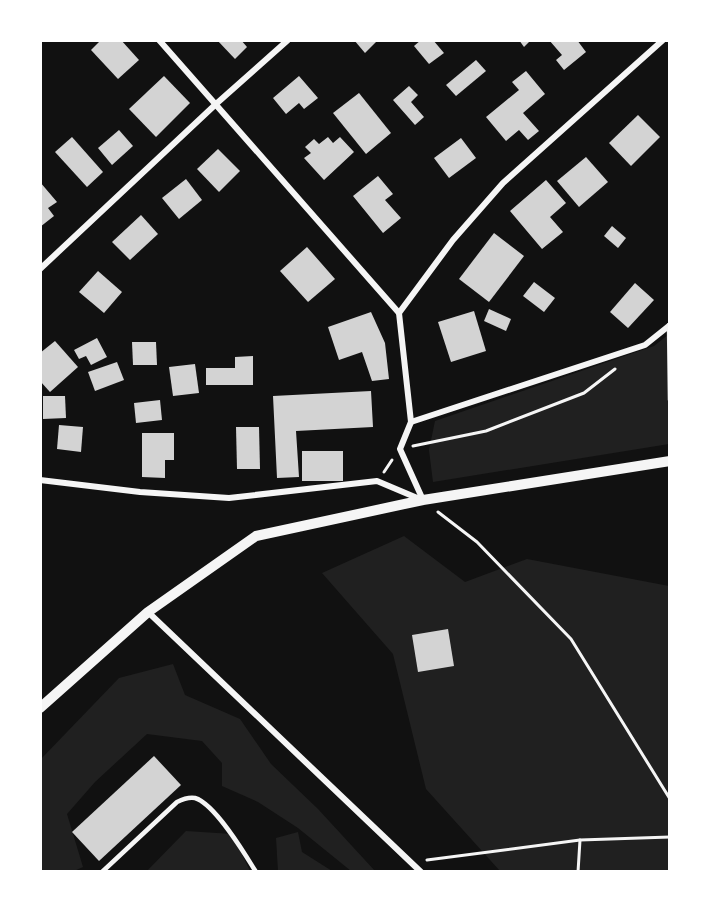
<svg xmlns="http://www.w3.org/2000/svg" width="710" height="912" viewBox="0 0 710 912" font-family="'DM Sans',sans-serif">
	<rect width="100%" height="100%" fill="#111"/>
	<g fill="#202020">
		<path d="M669,334V444L433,482L429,450L435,421L654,346Z"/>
		<path d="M404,536L465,582L527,559L669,586V871H500L426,789L393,654L322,573Z"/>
		<path d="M173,664L185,695L240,719L271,764L318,809L375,871H351L298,828L258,802L222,786V763L202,741L147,734L95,782L67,814L83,867L74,871L41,872V759L119,678Z"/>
		<path d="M186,831L232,834L250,871L146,872Z"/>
		<path d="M298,832L302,852L332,871H278L276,838Z"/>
	</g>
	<g fill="#d3d3d3">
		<path d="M101,40H121L139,60L118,79L91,50Z"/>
		<path d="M217,40H241L247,47L235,59Z"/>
		<path d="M354,40H378L365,53Z"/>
		<path d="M421,40H433L444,53L429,64L414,46Z"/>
		<path d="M519,40H531L524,47Z"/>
		<path d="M549,40H577L586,52L564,70L556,60L562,55Z"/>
		<path d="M476,60L486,71L456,96L446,85Z"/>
		<path d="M526,71L545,94L523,113L539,131L528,140L519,130L506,141L486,117L519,90L512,82Z"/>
		<path d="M164,76L190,103L156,137L129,109Z"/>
		<path d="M299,76L318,98L304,109L299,103L286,114L273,98Z"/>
		<path d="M409,86L418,95L411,102L424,117L415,125L393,100Z"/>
		<path d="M359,93L391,133L366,154L333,113Z"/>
		<path d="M638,115L660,137L631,166L609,143Z"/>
		<path d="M119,130L133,146L112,165L98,148Z"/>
		<path d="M72,137L103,172L87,187L55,152Z"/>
		<path d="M328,137L333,143L340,137L354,152L324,180L304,158L311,153L305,147L314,139L319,144Z"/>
		<path d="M461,138L476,158L449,178L434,158Z"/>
		<path d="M218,149L240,171L219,192L197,169Z"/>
		<path d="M586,157L608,182L579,207L557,181Z"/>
		<path d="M378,176L393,194L385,200L401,218L383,233L353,196Z"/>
		<path d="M186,179L202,200L179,219L162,198Z"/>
		<path d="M546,180L566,203L550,217L563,232L542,249L510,211Z"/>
		<path d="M40,182L57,202L48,208L54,216L40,227Z"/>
		<path d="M141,215L158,234L130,260L112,242Z"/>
		<path d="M612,226L626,238L618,248L604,236Z"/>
		<path d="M494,233L524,256L489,302L459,279Z"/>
		<path d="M307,247L335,279L308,302L280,271Z"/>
		<path d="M98,271L122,292L104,313L79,292Z"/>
		<path d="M534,282L555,298L544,312L523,296Z"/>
		<path d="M635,283L654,300L628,328L610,312Z"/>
		<path d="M489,309L511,319L506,331L484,321Z"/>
		<path d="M474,311L486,351L451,362L438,322Z"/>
		<path d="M371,312L385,343L389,379L372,381L362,352L339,360L328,327Z"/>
		<path d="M97,338L107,357L91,365L86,356L79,359L74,350Z"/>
		<path d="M55,341L78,367L50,392L40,381V353Z"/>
		<path d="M132,342H156L157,365H133Z"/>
		<path d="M253,356V385H206V368H235V357Z"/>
		<path d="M117,362L124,380L95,391L88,372Z"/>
		<path d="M195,364L199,393L173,396L169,367Z"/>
		<path d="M371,391L373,427L296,431L299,477L277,478L273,396Z"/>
		<path d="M43,396H65L66,418L43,419Z"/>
		<path d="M160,400L162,420L136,423L134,403Z"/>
		<path d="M59,425L83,427L81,452L57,449Z"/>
		<path d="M236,427H259L260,469H237Z"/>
		<path d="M142,433H174V460H165V478L142,477Z"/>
		<rect x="302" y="451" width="41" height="30"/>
		<path d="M448,629L454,666L418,672L412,635Z"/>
		<path d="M154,756L181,785L99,861L72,832Z"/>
	</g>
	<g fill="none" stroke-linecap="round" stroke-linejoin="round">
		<g stroke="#f5f5f5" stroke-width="3">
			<path d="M413,446L486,431L584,393L615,369"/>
			<path d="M384,472L392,460"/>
			<path d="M438,512L477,542L571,639L670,799"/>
			<path d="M427,860L580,840L670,837"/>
			<path d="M578,872L580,840"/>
		</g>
		<g stroke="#f5f5f5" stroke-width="4.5">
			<path d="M669,325L670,400"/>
			<path d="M102,872L177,802C183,799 189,797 195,798C215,804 245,854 256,872"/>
		</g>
		<g stroke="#f5f5f5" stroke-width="6">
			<path d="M159,40L399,313"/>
			<path d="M40,269L216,104L288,40"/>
			<path d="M411,422L645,345L670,325"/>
			<path d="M40,480L140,492L229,498L377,481L422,500"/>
			<path d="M423,500L400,449L411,422L399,313L453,240L503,183L663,40"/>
			<path d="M148,612L421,872"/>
		</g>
		<path stroke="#f5f5f5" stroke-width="10" d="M40,708L148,612L256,536L423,500L670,461"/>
	</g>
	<rect width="710" height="912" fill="none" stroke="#ffffff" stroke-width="84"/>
</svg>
